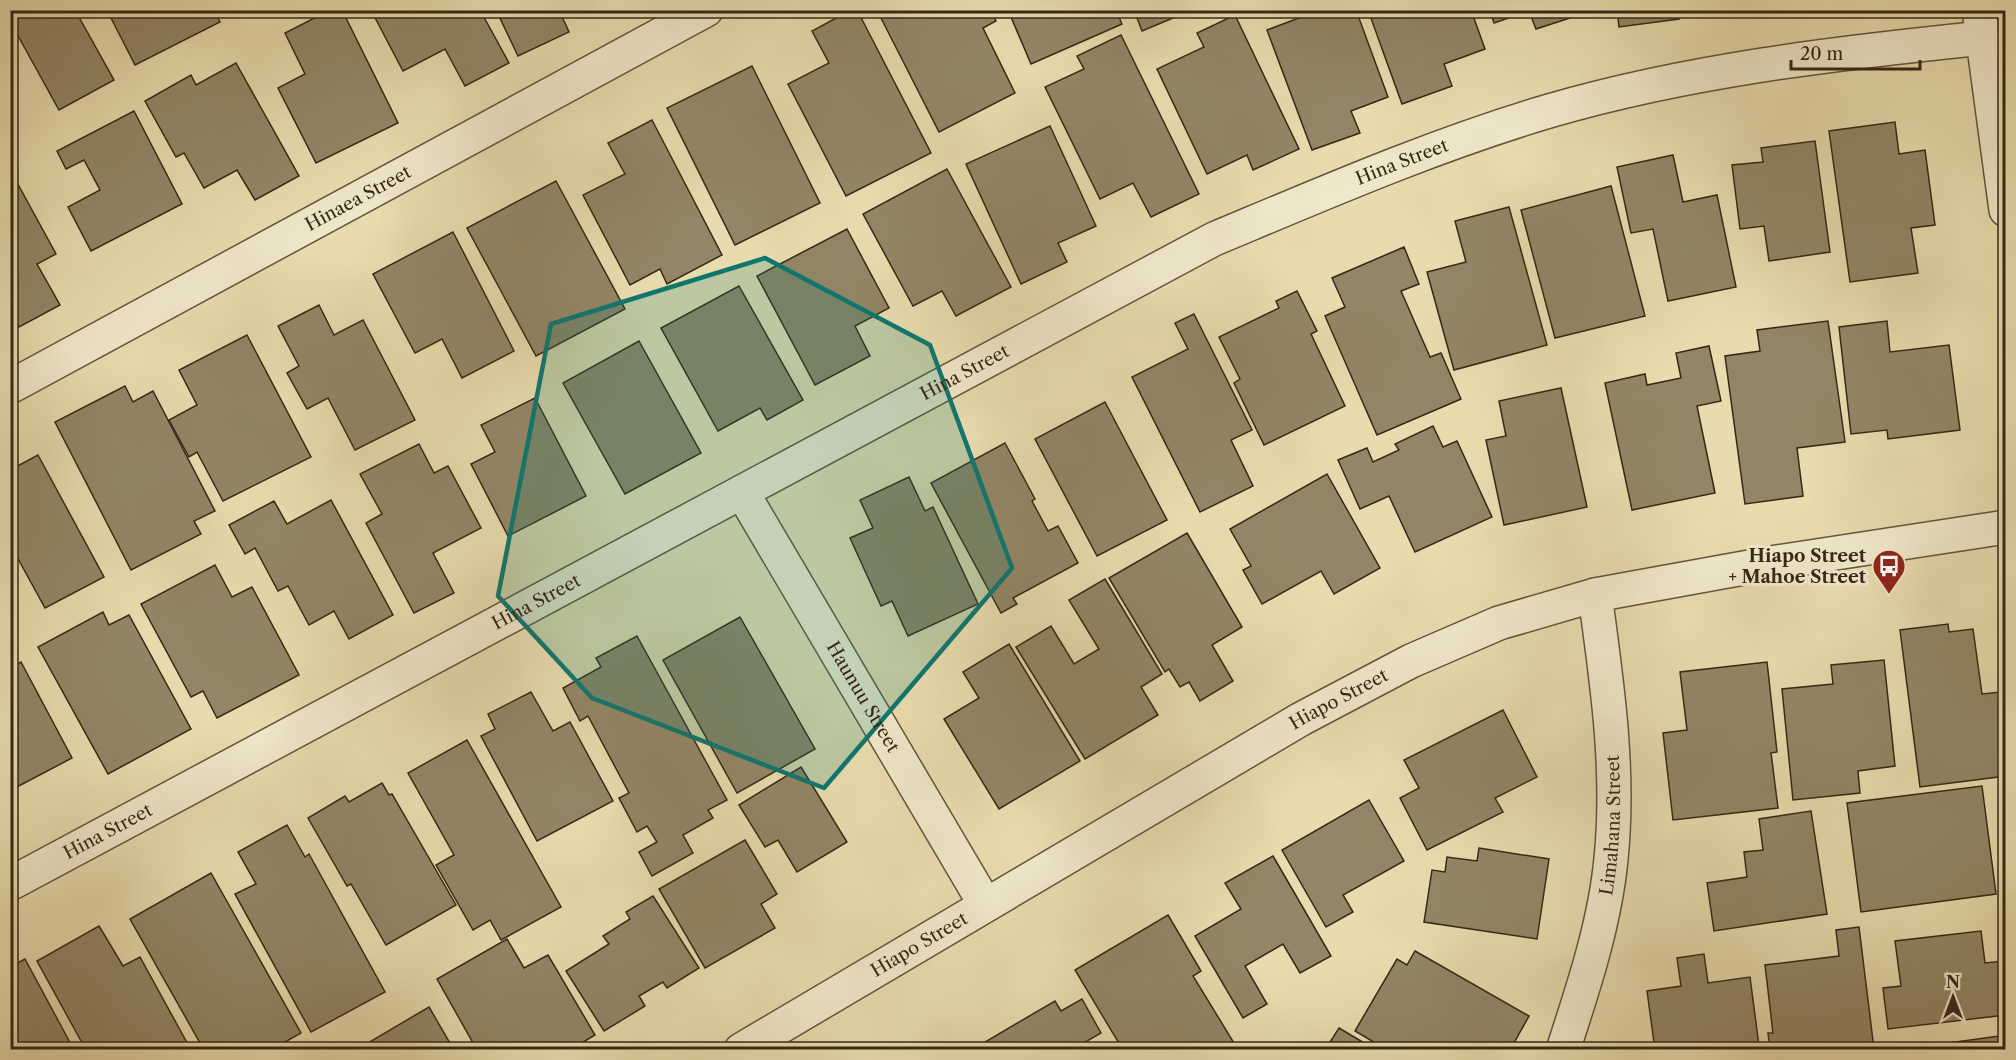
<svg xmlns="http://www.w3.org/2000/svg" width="2016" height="1060" viewBox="0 0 2016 1060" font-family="'Libre Caslon Text',serif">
	<rect width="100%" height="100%" fill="#e8dcae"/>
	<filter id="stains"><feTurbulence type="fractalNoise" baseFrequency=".00333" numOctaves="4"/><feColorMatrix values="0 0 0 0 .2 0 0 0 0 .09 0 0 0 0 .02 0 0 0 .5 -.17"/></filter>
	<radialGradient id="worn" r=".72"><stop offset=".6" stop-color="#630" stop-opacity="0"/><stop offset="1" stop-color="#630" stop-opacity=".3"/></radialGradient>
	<g fill="#928666" stroke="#352817" stroke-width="1.5">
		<path d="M10,10H75L114,80L59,110L17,34L10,38Z"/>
		<path d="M107,10H214L220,22L135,65Z"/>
		<path d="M330,10H342L398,123L316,163L278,88L305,74L285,33Z"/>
		<path d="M371,10H480L509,63L465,86L445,49L403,71Z"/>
		<path d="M496,10H559L569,32L518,56Z"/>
		<path d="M851,10H857L931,153L846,196L788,84L829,63L812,31Z"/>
		<path d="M886,10H991L996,21L983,28L1015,93L939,132L879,14Z"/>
		<path d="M1008,10H1116L1122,24L1031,64Z"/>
		<path d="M1134,10H1192L1142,31Z"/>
		<path d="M1320,10H1356L1388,97L1351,111L1360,133L1312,150L1267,30Z"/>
		<path d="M1368,10H1471L1485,49L1444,64L1452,86L1402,104Z"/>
		<path d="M1490,10H1574L1576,16L1536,29L1529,11L1494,23Z"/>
		<path d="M1617,10H1678L1679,19L1619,27Z"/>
		<path d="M1235,15L1299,149L1253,170L1247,155L1207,174L1157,69L1204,47L1197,33Z"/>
		<path d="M1121,35L1199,194L1151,217L1133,183L1100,199L1045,87L1084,69L1077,56Z"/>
		<path d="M236,63L299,176L255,200L237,170L204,188L184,153L176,157L145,101L191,75L196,85Z"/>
		<path d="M752,66L820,203L735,245L667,108Z"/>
		<path d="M134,111L182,204L91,251L68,207L100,190L84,160L66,169L57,151Z"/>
		<path d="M652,120L722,255L667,284L660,269L630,285L583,195L625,174L608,143Z"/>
		<path d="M1895,122L1899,154L1925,150L1935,225L1911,228L1918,273L1850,282L1829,131Z"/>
		<path d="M1050,126L1096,226L1058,243L1067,262L1021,284L966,164Z"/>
		<path d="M1815,141L1830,252L1769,261L1764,226L1740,229L1732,165L1763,162L1761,148Z"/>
		<path d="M1673,155L1683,202L1717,195L1736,287L1668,301L1653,229L1631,233L1617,167Z"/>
		<path d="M947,169L1011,287L956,316L942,291L913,306L863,214Z"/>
		<path d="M14,177L56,254L37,264L60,305L19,327L10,311V179Z"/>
		<path d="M556,181L625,309L536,356L467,228Z"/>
		<path d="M1611,186L1645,316L1555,338L1521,210Z"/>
		<path d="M1509,207L1547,345L1454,370L1427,272L1466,262L1455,221Z"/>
		<path d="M847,229L889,308L855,326L870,356L815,385L757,276Z"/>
		<path d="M453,232L514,351L462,378L442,339L415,353L373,274Z"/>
		<path d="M1404,247L1419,284L1401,291L1430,357L1441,353L1461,399L1377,435L1325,316L1345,307L1332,278Z"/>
		<path d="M739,286L803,400L767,420L760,408L718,431L661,328Z"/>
		<path d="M1297,291L1317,331L1311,334L1345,406L1264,445L1234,383L1240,379L1219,337L1279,308L1276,301Z"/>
		<path d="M319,305L334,335L363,320L415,420L355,450L328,398L307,409L287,373L299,366L278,326Z"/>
		<path d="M1194,314L1252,430L1231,440L1253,486L1200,512L1132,377L1188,349L1175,323Z"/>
		<path d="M1828,321L1845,442L1797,448L1803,496L1745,504L1725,356L1760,351L1757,330Z"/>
		<path d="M1887,321L1890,352L1949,345L1960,430L1888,439L1887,430L1851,434L1839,327Z"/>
		<path d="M247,335L311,457L223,501L197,452L189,457L169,420L197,405L179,370Z"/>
		<path d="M639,341L701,453L625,494L563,383Z"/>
		<path d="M1709,346L1721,401L1697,406L1715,493L1632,510L1605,383L1645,374L1647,385L1681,378L1676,353Z"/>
		<path d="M125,386L133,402L153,391L215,511L194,521L201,534L131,570L55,422Z"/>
		<path d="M1561,388L1587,507L1504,525L1486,440L1506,436L1499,401Z"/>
		<path d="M535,398L586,496L508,536L471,464L495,452L481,425Z"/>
		<path d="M1105,402L1167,520L1097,556L1035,439Z"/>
		<path d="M1433,426L1443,447L1457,441L1492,517L1415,552L1389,496L1360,509L1338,460L1367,448L1373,462L1399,450L1395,444Z"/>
		<path d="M1005,443L1035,499L1032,501L1048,531L1058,526L1078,563L1013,598L1017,604L1001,613L931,483Z"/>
		<path d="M419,444L434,473L448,466L481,528L433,553L454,593L414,613L366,523L382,514L360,474Z"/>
		<path d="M38,455L104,577L45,608L10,544V470Z"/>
		<path d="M1327,474L1380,568L1334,594L1321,571L1262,604L1243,570L1251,566L1230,529Z"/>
		<path d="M909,477L925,511L933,507L978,604L908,636L892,601L881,606L850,538L873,528L860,500Z"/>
		<path d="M331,500L393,615L349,639L334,611L309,625L288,586L278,591L255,548L245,554L229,525L274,501L287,524Z"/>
		<path d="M1187,533L1242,627L1212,645L1233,681L1200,701L1189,682L1180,687L1169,669L1165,672L1109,578Z"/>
		<path d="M215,565L232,597L252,587L299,675L217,718L203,691L191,697L141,604Z"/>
		<path d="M1105,579L1162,674L1141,687L1158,715L1085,759L1016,647L1051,626L1074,664L1099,649L1069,600Z"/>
		<path d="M103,612L109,625L129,615L191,729L108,774L38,647Z"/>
		<path d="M740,617L815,749L737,793L663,660Z"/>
		<path d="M1948,624L1949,632L1973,629L1982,694L2000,692L2006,734V776L1920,787L1900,630Z"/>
		<path d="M637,636L727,800L708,810L713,818L683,835L693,853L652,876L639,852L657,842L647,826L637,832L619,798L629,793L588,716L580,721L563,688L601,667L596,658Z"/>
		<path d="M1009,644L1080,761L999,809L944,719L979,698L963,672Z"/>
		<path d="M1884,660L1895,766L1858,771L1860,793L1793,800L1782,689L1833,684L1831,665Z"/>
		<path d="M21,662L72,758L15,788L10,781V668Z"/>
		<path d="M1767,662L1777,752L1771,753L1778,808L1673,820L1663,733L1687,730L1680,672Z"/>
		<path d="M531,692L553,731L570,722L613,801L537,841L481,736L495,729L488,714Z"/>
		<path d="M1503,710L1537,777L1495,798L1503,812L1427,850L1400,798L1419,788L1404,760Z"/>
		<path d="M467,740L561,907L501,940L490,920L473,930L436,865L454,855L408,773Z"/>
		<path d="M801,767L847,842L797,872L778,840L765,847L739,805Z"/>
		<path d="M382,783L389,795L392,794L456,905L386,945L351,884L347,886L308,818L345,796L349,802Z"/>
		<path d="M1982,786L1996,894L1861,912L1847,803Z"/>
		<path d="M1369,800L1404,861L1343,895L1353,912L1326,927L1282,850Z"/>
		<path d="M1811,811L1827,914L1714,931L1707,883L1747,877L1744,852L1763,850L1759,819Z"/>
		<path d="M287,825L305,857L309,854L385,992L311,1032L235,894L256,884L238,852Z"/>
		<path d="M745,840L777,894L761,904L775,928L705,968L659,889Z"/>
		<path d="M1479,848L1549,859L1537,939L1424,922L1432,870L1445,872L1447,857L1477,861Z"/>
		<path d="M1273,856L1331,956L1300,973L1283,944L1245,966L1267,1004L1243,1018L1195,936L1241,909L1225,883Z"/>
		<path d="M211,873L301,1033L271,1050H204L130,919Z"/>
		<path d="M653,896L699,968L667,988L663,982L639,996L645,1006L604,1031L566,971L609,944L603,936L630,919L626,912Z"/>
		<path d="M1168,915L1201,971L1193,976L1234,1043L1223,1050H1123L1075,970Z"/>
		<path d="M99,926L123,966L140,957L191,1050H86L37,961Z"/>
		<path d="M1859,927L1874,1049L1770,1050L1768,1033H1773L1765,965L1839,956L1836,930Z"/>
		<path d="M1981,931L1985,963L2004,961L2006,1015L1888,1029L1883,988L1901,986L1895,941Z"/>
		<path d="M507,939L524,968L548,955L595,1035L570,1050H477L437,979Z"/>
		<path d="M1415,951L1529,1016L1510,1050H1387L1355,1031L1397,959L1407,965Z"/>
		<path d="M1704,954L1708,983L1750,977L1759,1046L1753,1047V1050H1655L1647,991L1681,986L1677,958Z"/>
		<path d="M25,959L74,1050H10V967Z"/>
		<path d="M1082,999L1101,1033L1080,1045L1082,1050H989L985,1042L1055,1001L1061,1011Z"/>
		<path d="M429,1007L454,1050H356Z"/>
		<path d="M1339,1028L1376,1050H1325Z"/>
		<path d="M2006,1035V1050H1897Z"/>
	</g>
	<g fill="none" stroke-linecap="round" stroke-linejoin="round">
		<g stroke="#62553d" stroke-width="36">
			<g id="minor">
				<path id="s1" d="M10,387L706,10"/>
				<path id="s2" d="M742,492L985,904"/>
				<path id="s3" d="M10,884L1214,239C1324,193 1434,145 1549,111C1690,70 1837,53 1983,38"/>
				<path id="s4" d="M1563,1050C1583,989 1605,923 1611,859C1620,771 1607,682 1595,595"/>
			</g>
		</g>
		<g stroke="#62553d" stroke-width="36">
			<g id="tertiary">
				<path d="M1979,10L2006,210"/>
				<path id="s5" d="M741,1050L1301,719L1411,661L1499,623L1595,595L1777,562L2006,527"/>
			</g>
		</g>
		<use href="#minor" stroke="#f0e8ca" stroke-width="33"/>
		<use href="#tertiary" stroke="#f0e8ca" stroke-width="33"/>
	</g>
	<path fill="#0f766e" fill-opacity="0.2" stroke="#0f766e" stroke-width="4.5" stroke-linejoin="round" d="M765,258L930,345L1012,568L824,788L592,698L498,596L551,324Z"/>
	<defs>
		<g id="bus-pin" transform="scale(1.725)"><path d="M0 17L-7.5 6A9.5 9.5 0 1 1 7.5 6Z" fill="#8f2418" stroke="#f0e8ca"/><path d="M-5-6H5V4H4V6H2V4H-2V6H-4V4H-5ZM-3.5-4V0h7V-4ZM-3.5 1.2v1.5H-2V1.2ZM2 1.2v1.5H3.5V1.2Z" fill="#fff"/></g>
	</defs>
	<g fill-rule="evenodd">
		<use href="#bus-pin" x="1889" y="566"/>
	</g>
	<g text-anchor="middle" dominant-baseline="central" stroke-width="6" stroke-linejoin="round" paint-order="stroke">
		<g font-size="18" fill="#352817" stroke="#f0e8ca">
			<text stroke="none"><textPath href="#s3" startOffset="1569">Hina Street</textPath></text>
			<text stroke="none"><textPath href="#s1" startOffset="396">Hinaea Street</textPath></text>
			<text stroke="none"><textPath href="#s3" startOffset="1083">Hina Street</textPath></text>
			<text stroke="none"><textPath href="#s3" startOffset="597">Hina Street</textPath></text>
			<text stroke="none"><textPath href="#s2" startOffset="238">Haunuu Street</textPath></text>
			<text stroke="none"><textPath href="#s5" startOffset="693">Hiapo Street</textPath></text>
			<text stroke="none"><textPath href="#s4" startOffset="231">Limahana Street</textPath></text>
			<text stroke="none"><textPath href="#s3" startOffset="111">Hina Street</textPath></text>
			<text stroke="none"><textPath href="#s5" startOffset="207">Hiapo Street</textPath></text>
		</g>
		<g font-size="18" font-weight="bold" fill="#352817" stroke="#f0e8ca" text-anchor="end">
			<text x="1866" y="556">Hiapo Street<tspan x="1866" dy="21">+ Mahoe Street</tspan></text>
		</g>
	</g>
	<rect width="2016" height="1060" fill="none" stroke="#e8dcae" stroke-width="36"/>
	<rect x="12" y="12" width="1992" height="1036" fill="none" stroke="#352817" stroke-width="3"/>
	<rect x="18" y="18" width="1980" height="1024" fill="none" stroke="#352817" stroke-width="1.5"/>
	<g transform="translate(1953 997)" stroke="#f0e8ca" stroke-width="4.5" paint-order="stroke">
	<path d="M0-4.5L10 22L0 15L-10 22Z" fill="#352817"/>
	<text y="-9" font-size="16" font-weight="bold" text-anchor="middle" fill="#352817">N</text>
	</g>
	<path d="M1791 60v9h129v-9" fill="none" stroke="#352817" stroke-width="3"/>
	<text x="1800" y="60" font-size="18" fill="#352817" stroke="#f0e8ca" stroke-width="4.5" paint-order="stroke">20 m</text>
	<rect width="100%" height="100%" filter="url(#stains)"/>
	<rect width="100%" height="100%" fill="url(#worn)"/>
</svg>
